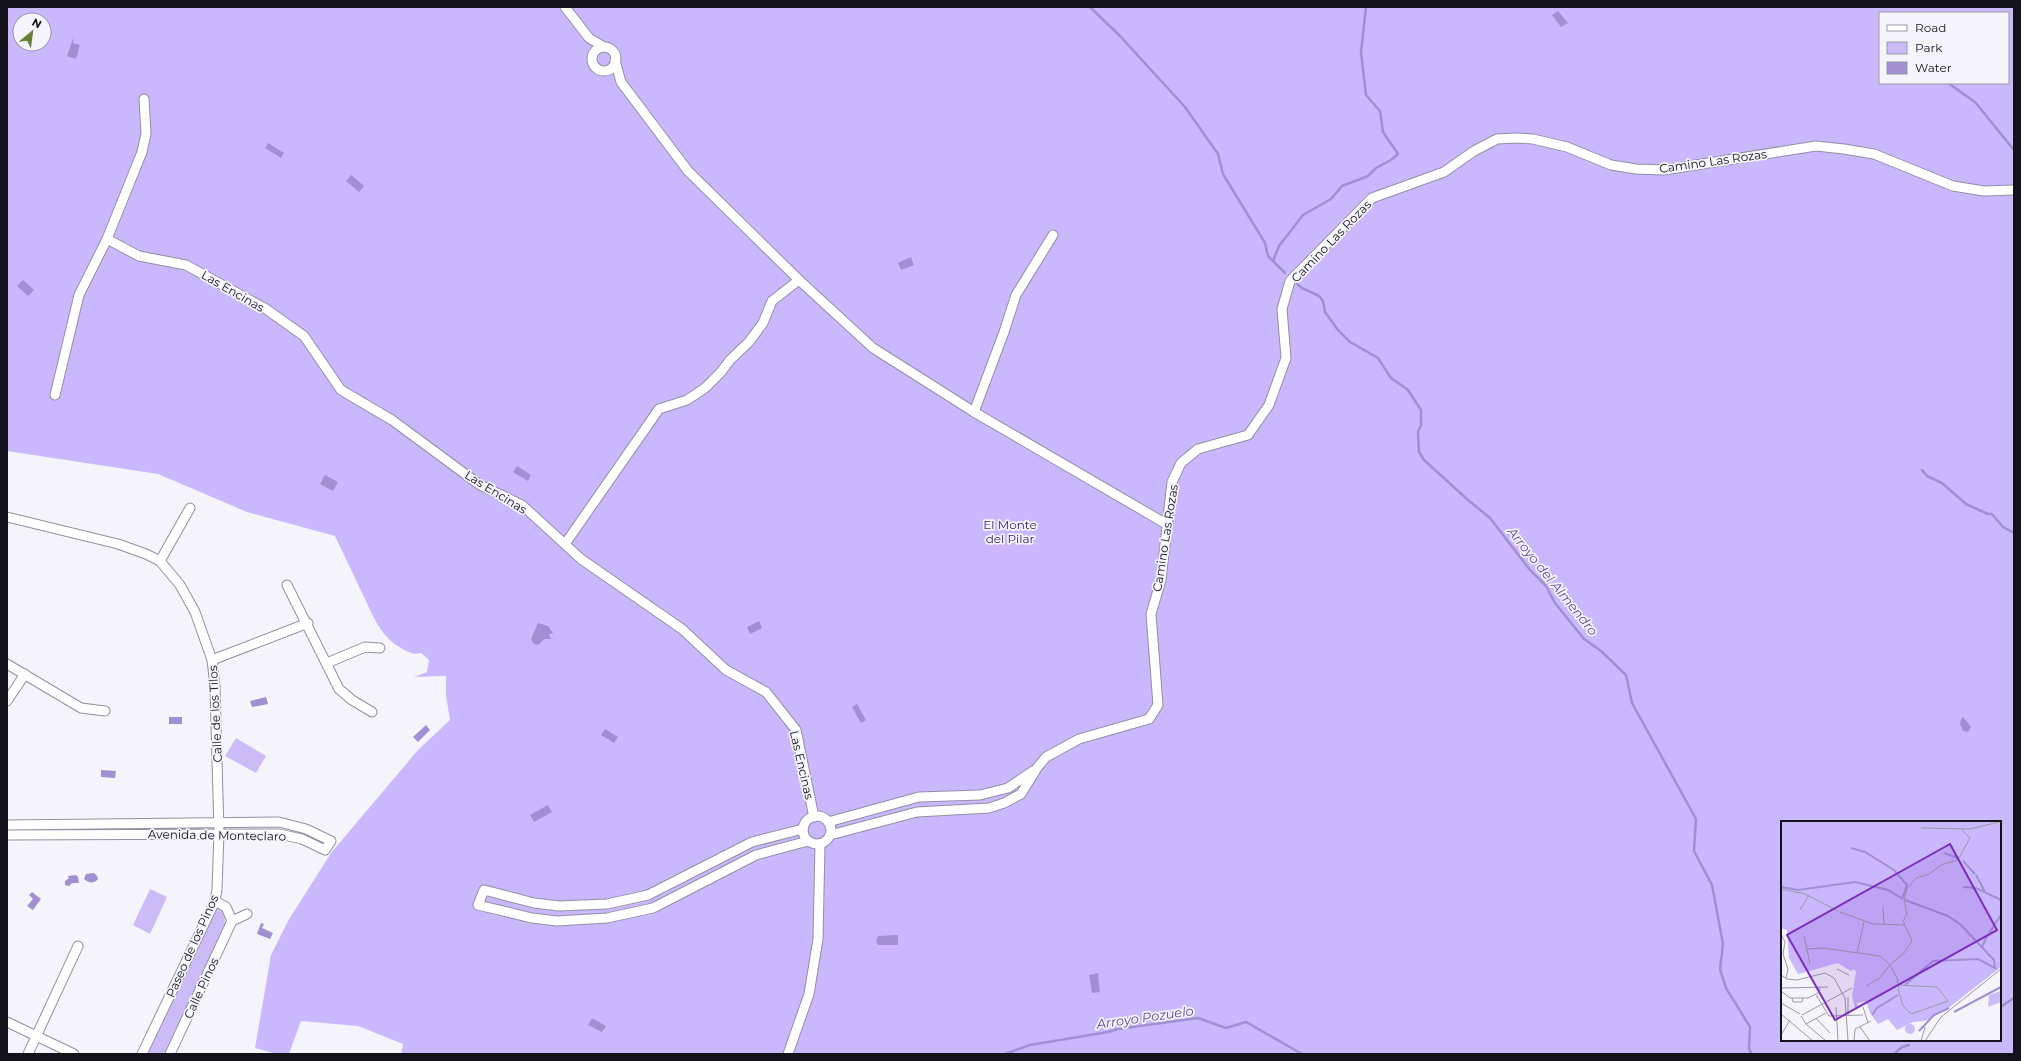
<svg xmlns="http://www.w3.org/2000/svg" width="2021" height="1061" viewBox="0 0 2021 1061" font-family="Montserrat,sans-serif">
	<rect width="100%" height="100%" fill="#f5f4fd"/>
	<g fill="#cbbcf8">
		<path d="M236,738L266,756L256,773L225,756Z"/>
		<path d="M200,826L202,828L200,831L7,833V829Z"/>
		<path d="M150,889L167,897L150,934L133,925Z"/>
		<path d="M217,906L222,909L226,925L165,1054H147Z"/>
	</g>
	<path fill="#cab8fe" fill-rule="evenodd" d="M7,7H2014V1054H401L403,1044L358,1026L301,1021L289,1054H277L255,1048L271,955L288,921L331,853L418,750L450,720L446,695V676L414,677L427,672L429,660L421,653C413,655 408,652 401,648C378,635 372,612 360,589C352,571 343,553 335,536L247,512L158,474L7,451ZM1880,13H2008V83H1880ZM20,20H44V44H20ZM1782,822H2000V1040H1782Z"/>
	<g fill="#a08fd1">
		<path d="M1558,11L1568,23L1561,27L1552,15Z"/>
		<path d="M74,36L73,43L80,45L76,59L67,56Z"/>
		<path d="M268,143L284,153L281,158L265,148Z"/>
		<path d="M351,175L364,186L359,192L346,181Z"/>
		<path d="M911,257L914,265L901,270L898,263Z"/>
		<path d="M23,280L34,290L28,296L17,286Z"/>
		<path d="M517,466L531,475L528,481L513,472Z"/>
		<path d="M325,475L338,482L333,491L320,484Z"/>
		<path d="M759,621L762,628L750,634L747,627Z"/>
		<path d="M538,623L548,626L553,633L549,634L551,639H544C541,642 539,647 533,643L531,639Z"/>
		<path d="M266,697L268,704L252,707L250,701Z"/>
		<path d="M857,704L866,720L861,723L852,707Z"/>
		<rect x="169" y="717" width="13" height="7"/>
		<path d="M1963,717L1971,727L1968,732L1963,731L1960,724L1961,719Z"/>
		<path d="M426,725L430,730L418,742L413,737Z"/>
		<path d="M605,729L618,737L614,743L601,735Z"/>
		<path d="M101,770L116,771L115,778L101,777Z"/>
		<path d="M548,805L552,812L534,822L530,815Z"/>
		<path d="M94,873L97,876L98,879C94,884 89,883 84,879L86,874Z"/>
		<path d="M76,875L78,877L79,883H72L69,886L65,885V881L69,878L68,876Z"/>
		<path d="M32,892L41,899L33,910L27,906L33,899L29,895Z"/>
		<path d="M261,923L264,924L262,928L273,933L270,939L257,934Z"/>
		<path d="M898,935V945H878L876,941L878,936Z"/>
		<path d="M1099,973L1098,975L1100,992L1092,993L1089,975Z"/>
		<path d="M592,1018L606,1026L602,1032L588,1025Z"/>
	</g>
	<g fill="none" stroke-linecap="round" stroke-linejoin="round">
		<g stroke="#a08fd1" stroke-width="2.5">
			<path d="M1090,7L1120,36L1185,107L1218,154L1223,174L1265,243L1268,256L1285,273"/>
			<path d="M1948,83L1975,102L2014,150"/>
			<path d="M1273,261L1279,246L1303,215L1331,199L1342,186L1368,176L1376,168L1391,160L1398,154L1383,132L1380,111L1366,95L1361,52L1366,7"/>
			<path d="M1297,284L1302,288L1319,296L1323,301L1325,312L1338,330L1350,342L1378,358L1391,378L1408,390L1421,410V425L1418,432L1419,452L1424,460L1468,500L1490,518L1530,570L1546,586L1555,603L1584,639L1601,651L1626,675L1632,703L1696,819L1694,851L1712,885L1723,944L1720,969L1726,988L1750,1027L1749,1048L1751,1054"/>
			<path d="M1922,470L1927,476L1942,483L1966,504L1988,514H1992L2003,527L2014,533"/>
			<path d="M2000,1007L2014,998"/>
			<path d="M1005,1054L1030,1045L1108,1032L1118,1029L1198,1018L1226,1028L1246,1022L1302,1054"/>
			<path d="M1894,1054L1902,1047L1909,1045"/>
		</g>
		<g stroke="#938ea3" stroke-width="11">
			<g id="minor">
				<path d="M565,7L589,38L604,47"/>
				<circle cx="604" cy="59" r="12"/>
				<path d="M615,61L621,82L688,171L799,280L873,348L974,412L1168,525"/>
				<path d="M107,239L139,256L186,265L266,309L304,336L341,390L392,420L480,485L522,505L581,559L682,629L726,670L766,692L796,730L814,817"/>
				<path d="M55,395L79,295L107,239L142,152L146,134L144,99"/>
				<path d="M974,412L1004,332L1016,295L1053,235"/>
				<path d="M7,517L118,544L146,554L160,561L180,585L195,612L212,660L215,687L219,833L217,890L215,901L142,1054"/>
				<path d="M565,544L659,409L687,400L705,388L721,372L730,360L749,342L763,323L772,301L799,280"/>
				<path d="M160,561L190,508"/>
				<path d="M287,585L339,689L352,700L372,712"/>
				<path d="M212,660L308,623"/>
				<path d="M327,663L365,647L380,648"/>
				<path d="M7,664L81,708L105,711"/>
				<path d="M7,701L25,674"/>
				<circle cx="817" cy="830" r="14"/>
				<path d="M828,822L919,797L980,795L1008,788L1033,771"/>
				<path d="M7,825L279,822L306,829L331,841L325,850L302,839L279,834L7,835"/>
				<path d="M803,829L752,842L648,895L607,904L559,906L534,903L484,890L478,905L532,918L557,921L607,918L653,908L756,855L808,841"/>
				<path d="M830,835L917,812L989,808L1004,803L1021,794L1037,768L1046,757L1079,739L1149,719L1158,705L1151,614L1161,580L1172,482L1181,463L1198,449L1248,435L1269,405L1286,358L1282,309L1290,281L1372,198L1444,172L1474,151L1497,139L1516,138L1533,139L1567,147L1611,165L1636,169L1664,170L1816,146L1844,149L1874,154L1953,186L1984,191L2014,190"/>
				<path d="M215,901L226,907L232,921"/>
				<path d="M7,1022L74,1054"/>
				<path d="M28,1054L78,946"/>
				<path d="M170,1054L232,921L247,914"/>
				<path d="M788,1054L809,994L818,939L820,844"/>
			</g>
		</g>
		<use href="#minor" stroke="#fff" stroke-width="9"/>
	</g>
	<g text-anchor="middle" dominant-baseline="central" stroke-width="3.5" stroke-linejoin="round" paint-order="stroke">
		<g font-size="12" fill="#131119" stroke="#f5f4fd">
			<text transform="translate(1713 161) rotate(-8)">Camino Las Rozas</text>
			<text transform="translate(1331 241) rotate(-46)">Camino Las Rozas</text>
			<text transform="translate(233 291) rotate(30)">Las Encinas</text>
			<text transform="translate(496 492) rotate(32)">Las Encinas</text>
			<text transform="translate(1165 538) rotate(-81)">Camino Las Rozas</text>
			<text transform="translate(215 714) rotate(-93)">Calle de los Tilos</text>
			<text transform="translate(802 765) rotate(77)">Las Encinas</text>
			<text transform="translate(217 835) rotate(1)">Avenida de Monteclaro</text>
			<text transform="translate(192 946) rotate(-66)">Paseo de los Pinos</text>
			<text transform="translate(201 988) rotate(-65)">Calle Pinos</text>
		</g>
		<g font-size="12" fill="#391b69" stroke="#f5f4fd">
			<text x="1010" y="524">El Monte<tspan x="1010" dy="14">del Pilar</tspan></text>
		</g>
		<g font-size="13" font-style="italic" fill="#5f4595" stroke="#f5f4fd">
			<text transform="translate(1553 581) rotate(51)">Arroyo del Almendro</text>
			<text transform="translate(1145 1017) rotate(-8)">Arroyo Pozuelo</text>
		</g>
	</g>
	<g transform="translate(1781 821)">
		<rect width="220" height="220" fill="#f5f4fd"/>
		<path d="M220,170V181L207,186L208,174ZM124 208a5 5 0 1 1 10 0a5 5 0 1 1-10 0Z" fill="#cbbcf8"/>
		<path d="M0,0H220V146L166,188L144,200L132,201L116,209L107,198L97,203L89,192L85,180L76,182L77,186L74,187L71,175L75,151L73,148L70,150L57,142L17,153L8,137L6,109L0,107Z" fill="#cab8fe"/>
		<path fill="none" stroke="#a08fd1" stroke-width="2" d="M70,27L84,31L113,49L126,64L121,78M163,32L177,37M182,40L194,53M195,54L204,71M0,66L17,69L74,61L107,69L122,78M182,66L195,67L220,79M124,79L167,95L180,104L213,139L214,148M208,112L220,94M201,126L207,113M124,164L152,140L197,138L216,148M173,191L220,166M91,194L96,187L117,174M138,210L153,194L168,187"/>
		<path fill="none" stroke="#9b99a2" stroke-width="1" d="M140,7L189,8L218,1M0,68L24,73L57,90M102,86L103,103M19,89L28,74M59,91L92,103L124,104M0,113L4,121L2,133L7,148L5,157M23,115L29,143M26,128L42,127L99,135L108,143M76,132L83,101M110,143L123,132L131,120L122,100L126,93L123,79L126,68L135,57L148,53L162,43L177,39L189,17L182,10V8M110,145L108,143L116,157L118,171L122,185L130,193L167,180L156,166L117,164M56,148L68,154M0,154L6,158L16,159L44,152L53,157L64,177L67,220M85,165L99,157L108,145M0,167L47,166M0,170L9,177H27L37,172L39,167M35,174L48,195L82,194M67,176V195M11,177L12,181H21L22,177M0,182L19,193M55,186L57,220M82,186L87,202M0,193L32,220M21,194L71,167M20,195L25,203L45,220M35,197L49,212M25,203L45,192M79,206L89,220M0,214L9,199M73,220L74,208L90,200M140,220L144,206M144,220L160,196L220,148"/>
		<path fill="#7b2cbf" fill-opacity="0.15" stroke="#7b2cbf" stroke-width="2" d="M169,23L216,109L54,199L6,114Z"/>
		<rect width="220" height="220" fill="none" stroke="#131119" stroke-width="2"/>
	</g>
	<rect width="2021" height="1061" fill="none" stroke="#131119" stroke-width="16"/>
	<rect x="1879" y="12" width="130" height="72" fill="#f5f4fd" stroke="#9b99a2"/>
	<rect x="1887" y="25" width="20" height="6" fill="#ffffff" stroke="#9b99a2"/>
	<text x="1915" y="32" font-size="12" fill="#131119">Road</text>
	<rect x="1887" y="42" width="20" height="12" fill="#cbbcf8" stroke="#9b99a2"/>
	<text x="1915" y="52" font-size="12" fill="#131119">Park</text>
	<rect x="1887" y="62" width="20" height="12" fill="#a08fd1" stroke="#9b99a2"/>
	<text x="1915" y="72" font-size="12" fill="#131119">Water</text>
	<g transform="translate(32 32) rotate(29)"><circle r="19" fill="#f5f4fd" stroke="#9b99a2"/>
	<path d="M0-3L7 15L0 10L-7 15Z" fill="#667f31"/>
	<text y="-6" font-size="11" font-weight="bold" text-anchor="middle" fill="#131119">N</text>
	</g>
</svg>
